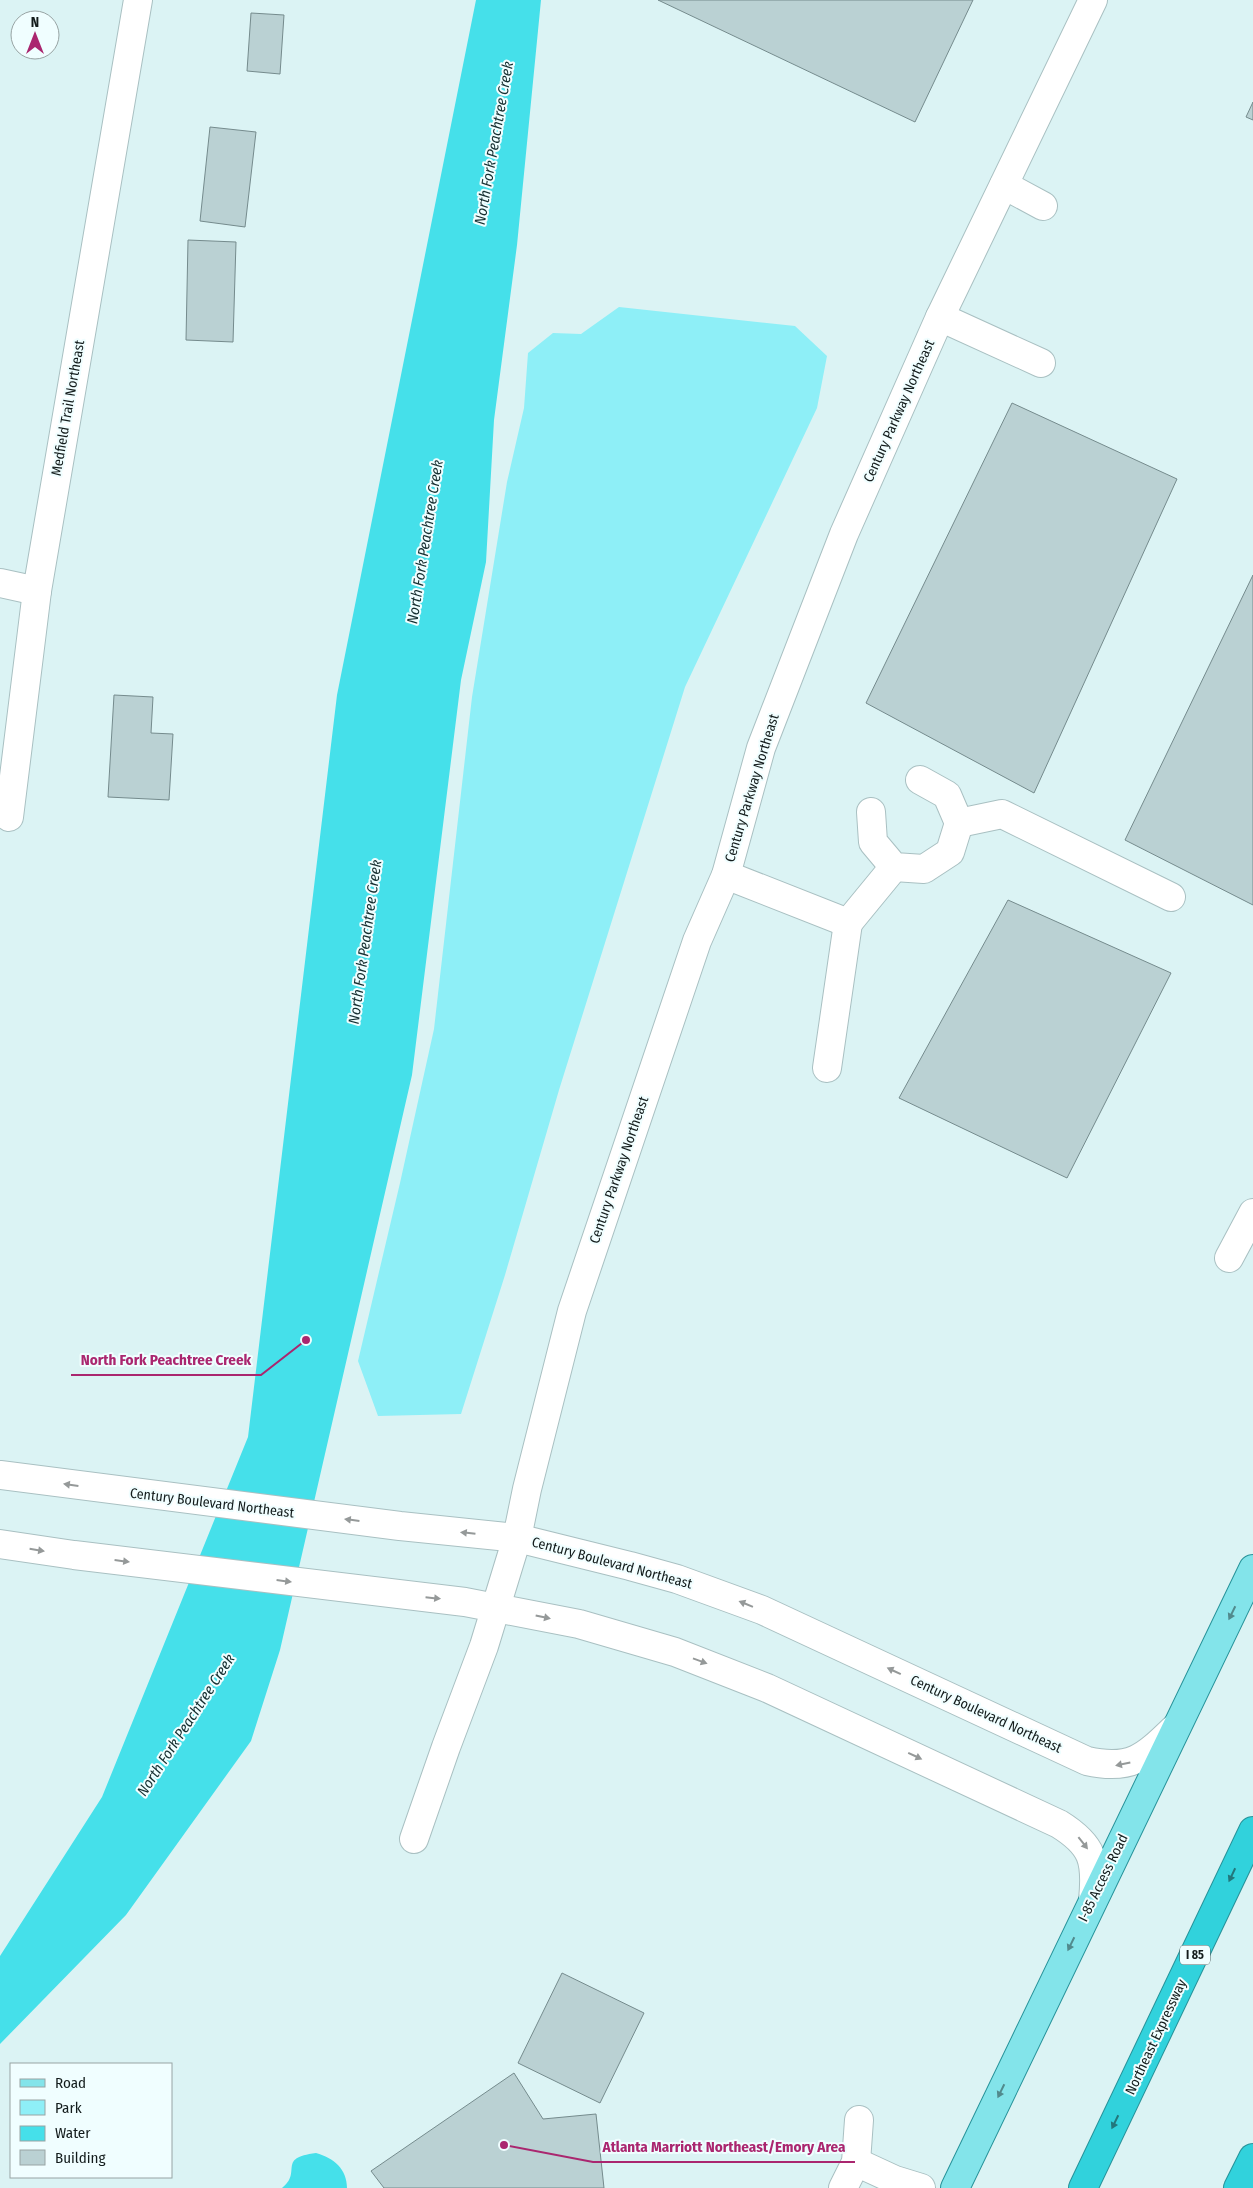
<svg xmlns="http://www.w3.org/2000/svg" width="1253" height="2188" viewBox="0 0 1253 2188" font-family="'Fira Sans Condensed',sans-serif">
	<rect width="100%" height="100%" fill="#dbf3f4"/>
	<path fill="#8eeff7" d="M619,307L795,326L827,356L817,408L685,687L559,1090L505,1275L461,1414L378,1416L358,1361L400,1183L434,1029L472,697L507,482L524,408L528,353L553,333L581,334Z"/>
	<g fill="#45e0ea">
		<path d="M476,0H541L517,245L494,420L486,562L461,680L412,1075L280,1650L251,1741L126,1915L0,2044V1956L102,1797L248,1437L337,695Z"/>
		<path d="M316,2153C334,2158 347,2169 347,2188H282C303,2172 276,2158 316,2153Z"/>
	</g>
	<g fill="#bad1d3" stroke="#758b8d">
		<path d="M658,0H973L915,122Z"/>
		<path d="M251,13L284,15L280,74L247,71Z"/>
		<path d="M1253,102V120L1246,117Z"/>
		<path d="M210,127L256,132L245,227L200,221Z"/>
		<path d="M188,240L236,242L233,342L186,340Z"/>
		<path d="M1012,403L1177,479L1034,793L866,703Z"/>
		<path d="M1253,575V905L1125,840Z"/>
		<path d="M114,695L153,697L151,733L173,734L169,800L108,797Z"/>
		<path d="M1008,900L1171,973L1067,1178L899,1098Z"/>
		<path d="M562,1973L644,2013L600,2103L518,2063Z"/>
		<path d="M514,2073L543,2119L596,2114L604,2188H384L371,2171Z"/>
	</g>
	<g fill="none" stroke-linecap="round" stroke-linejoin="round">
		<g stroke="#a9c0c2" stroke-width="30">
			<g id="minor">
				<path d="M1004,185L1043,206"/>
				<path d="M940,317L1041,363"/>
				<path d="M0,583L37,591"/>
				<path d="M871,812L873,842L894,867L924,869L950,852L959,823L947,795L920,780"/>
				<path d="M9,817L37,591L138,0"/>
				<path d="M959,823L1002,814L1171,897"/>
				<path d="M726,875L848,923L894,867"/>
				<path d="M827,1068L848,923"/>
				<path d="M1229,1258L1253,1213"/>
				<path d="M0,1475L400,1526L517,1538L630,1566L677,1579L762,1610L1087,1761C1132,1771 1145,1757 1176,1727"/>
				<path d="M0,1544L74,1555L465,1602L579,1624L675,1652L767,1688L1059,1824C1093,1845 1097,1861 1093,1900"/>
				<path d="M414,1839L446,1747L484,1646L517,1538L527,1489L572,1311L697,941L726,875L761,748L844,534L940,317L1093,0"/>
				<path d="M856,2162L895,2180L921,2188"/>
				<path d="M843,2188L856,2162L859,2120"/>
			</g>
		</g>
		<g stroke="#269299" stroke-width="30">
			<path id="major" d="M955,2188L1253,1569"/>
		</g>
		<g stroke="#269299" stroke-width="30">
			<g id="highway">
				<path d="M1083,2188L1253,1831"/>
				<path d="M1238,2188L1253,2158"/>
			</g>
		</g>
		<use href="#minor" stroke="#fff" stroke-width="28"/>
		<use href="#major" stroke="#83e4ea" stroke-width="28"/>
		<use href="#highway" stroke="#31d2dc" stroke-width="28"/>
	</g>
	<defs><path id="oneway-solid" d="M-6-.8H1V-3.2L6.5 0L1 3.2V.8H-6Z" transform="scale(1.25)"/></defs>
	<g fill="#959999">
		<use href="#oneway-solid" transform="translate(71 1485) rotate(-172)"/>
		<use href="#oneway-solid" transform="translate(352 1520) rotate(-173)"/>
		<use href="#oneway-solid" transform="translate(468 1533) rotate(-174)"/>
		<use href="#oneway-solid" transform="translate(37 1550) rotate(9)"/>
		<use href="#oneway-solid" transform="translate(122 1561) rotate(7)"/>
		<use href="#oneway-solid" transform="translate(284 1581) rotate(7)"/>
		<use href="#oneway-solid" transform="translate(433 1598) rotate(6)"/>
		<use href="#oneway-solid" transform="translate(746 1604) rotate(-158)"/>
		<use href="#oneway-solid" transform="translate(543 1617) rotate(12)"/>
		<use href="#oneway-solid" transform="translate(700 1661) rotate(20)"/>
		<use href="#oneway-solid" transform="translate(894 1671) rotate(-155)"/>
		<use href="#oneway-solid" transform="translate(915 1756) rotate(25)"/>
		<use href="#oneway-solid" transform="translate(1123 1764) rotate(168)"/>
		<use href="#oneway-solid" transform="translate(1083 1843) rotate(52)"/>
	</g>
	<g fill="#518a8d">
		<use href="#oneway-solid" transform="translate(1232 1613) rotate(116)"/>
		<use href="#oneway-solid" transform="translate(1071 1944) rotate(116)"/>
		<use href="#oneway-solid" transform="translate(1001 2091) rotate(116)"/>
	</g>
	<g fill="#22777c">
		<use href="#oneway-solid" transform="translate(1232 1875) rotate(115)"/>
		<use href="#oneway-solid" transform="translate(1115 2122) rotate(116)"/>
	</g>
	<g text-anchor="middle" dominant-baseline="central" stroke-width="4" stroke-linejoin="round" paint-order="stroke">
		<rect fill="#f0feff" stroke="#556060" stroke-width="1" x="1180" y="1945.5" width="30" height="19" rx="4"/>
		<g font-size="12" font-weight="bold" fill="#131c1c">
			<text x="1195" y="1955">I 85</text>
		</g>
		<g font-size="14" fill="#131c1c" stroke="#f0feff">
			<text transform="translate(68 408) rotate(-80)">Medfield Trail Northeast</text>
			<text transform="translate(899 411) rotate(-66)">Century Parkway Northeast</text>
			<text transform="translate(752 788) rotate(-73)">Century Parkway Northeast</text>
			<text transform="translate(619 1170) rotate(-71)">Century Parkway Northeast</text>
			<text transform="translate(212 1503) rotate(7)">Century Boulevard Northeast</text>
			<text transform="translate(612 1563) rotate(15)">Century Boulevard Northeast</text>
			<text transform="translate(986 1714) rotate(25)">Century Boulevard Northeast</text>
			<text transform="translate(1103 1878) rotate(-64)">I-85 Access Road</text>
			<text transform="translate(1156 2037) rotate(-65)">Northeast Expressway</text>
		</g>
		<g font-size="15" font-style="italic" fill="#152e30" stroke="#f0feff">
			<text transform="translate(494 143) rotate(-80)">North Fork Peachtree Creek</text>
			<text transform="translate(425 542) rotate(-81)">North Fork Peachtree Creek</text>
			<text transform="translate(365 942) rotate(-82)">North Fork Peachtree Creek</text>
			<text transform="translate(186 1725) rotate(-57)">North Fork Peachtree Creek</text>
		</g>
	</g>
	<path fill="none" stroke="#aa266f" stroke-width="2" d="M306 1340L261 1375H71M504 2145L593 2162H855"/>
	<g fill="#aa266f" stroke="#f0feff" stroke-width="2">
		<circle cx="306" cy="1340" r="5"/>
		<circle cx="504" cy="2145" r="5"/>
	</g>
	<g font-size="15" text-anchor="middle" font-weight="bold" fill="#aa266f" stroke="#f0feff" stroke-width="4" stroke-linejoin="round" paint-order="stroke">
		<text x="166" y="1365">North Fork Peachtree Creek</text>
		<text x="724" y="2152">Atlanta Marriott Northeast/Emory Area</text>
	</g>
	<rect x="10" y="2063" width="162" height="115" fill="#f0feff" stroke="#98a4a4"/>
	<rect x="20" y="2079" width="25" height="8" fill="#83e4ea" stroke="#98a4a4"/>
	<text x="55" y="2088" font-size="15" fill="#131c1c">Road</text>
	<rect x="20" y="2100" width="25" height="15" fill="#8eeff7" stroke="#98a4a4"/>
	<text x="55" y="2113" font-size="15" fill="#131c1c">Park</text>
	<rect x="20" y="2126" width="25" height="15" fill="#45e0ea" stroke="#98a4a4"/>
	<text x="55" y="2138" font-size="15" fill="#131c1c">Water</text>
	<rect x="20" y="2150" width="25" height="15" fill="#bad1d3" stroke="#98a4a4"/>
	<text x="55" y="2163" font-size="15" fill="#131c1c">Building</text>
	<g transform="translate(35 35)"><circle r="24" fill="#f0feff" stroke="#98a4a4"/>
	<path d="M0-4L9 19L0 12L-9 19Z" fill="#aa266f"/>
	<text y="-8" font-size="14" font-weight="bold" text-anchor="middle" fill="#131c1c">N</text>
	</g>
</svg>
